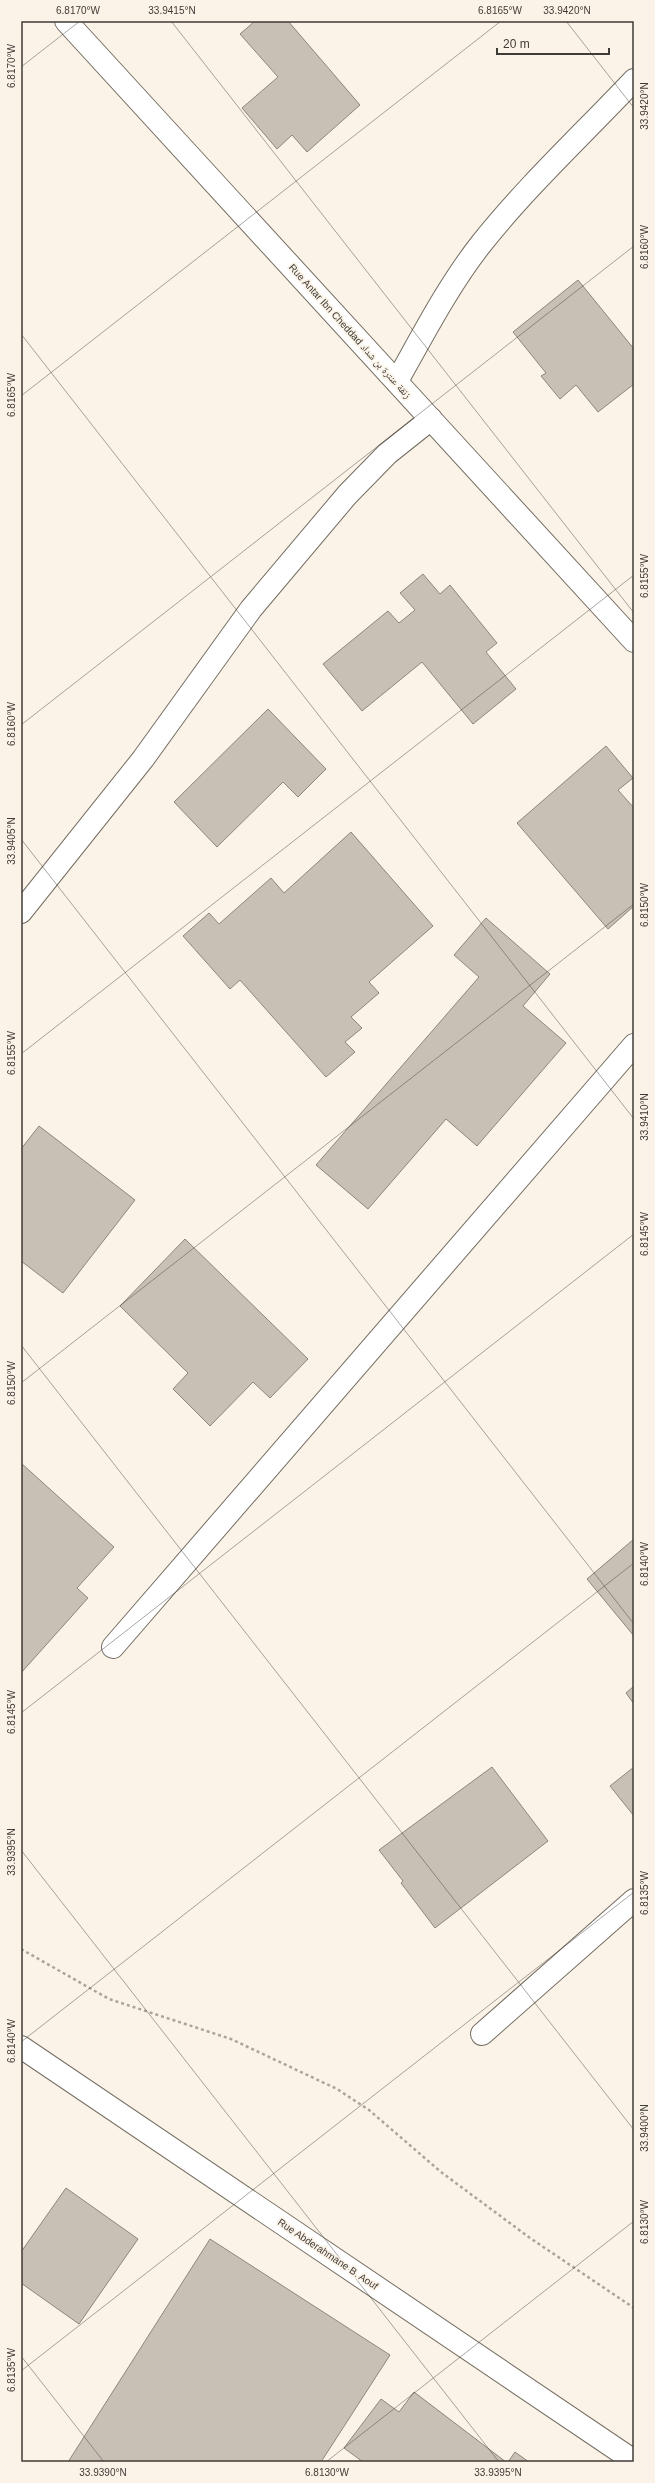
<svg xmlns="http://www.w3.org/2000/svg" width="655" height="2483" viewBox="0 0 655 2483" font-family="Helvetica,'Noto Naskh Arabic',sans-serif">
	<rect width="100%" height="100%" fill="#fbf3e7"/>
	<g fill="#c8c0b4" stroke="#8e867b">
		<path d="M255,21H288L360,105L307,152L292,135L277,149L242,108L278,77L240,34Z"/>
		<path d="M578,280L634,349V384L598,412L576,385L560,399L541,376L546,373L513,332Z"/>
		<path d="M423,574L440,594L450,585L497,643L486,652L516,689L473,724L422,662L362,711L323,664L388,611L399,623L415,610L400,593Z"/>
		<path d="M268,709L326,769L298,797L283,782L217,847L174,802Z"/>
		<path d="M606,746L633,778L618,790L634,808V906L608,929L517,823Z"/>
		<path d="M351,832L433,926L369,982L379,993L351,1017L362,1028L345,1042L355,1052L326,1077L240,980L230,989L183,936L209,913L219,924L271,878L284,893Z"/>
		<path d="M486,918L550,974L523,1006L566,1043L477,1146L446,1119L368,1209L316,1165L479,977L454,955Z"/>
		<path d="M39,1126L135,1200L63,1293L21,1261V1149Z"/>
		<path d="M185,1239L308,1359L270,1398L253,1382L210,1426L173,1389L188,1373L120,1306Z"/>
		<path d="M21,1463L114,1547L77,1588L88,1598L21,1673Z"/>
		<path d="M634,1539V1636L587,1579Z"/>
		<path d="M634,1686V1704L626,1693Z"/>
		<path d="M492,1767L548,1841L435,1928L401,1883L403,1881L379,1850Z"/>
		<path d="M634,1767V1816L610,1786Z"/>
		<path d="M66,2188L138,2239L79,2324L21,2283V2252Z"/>
		<path d="M210,2239L390,2355L321,2462H68Z"/>
		<path d="M414,2392L506,2462H363L344,2448L381,2399L399,2412Z"/>
		<path d="M515,2452L529,2462H508Z"/>
	</g>
	<g fill="none" stroke-linecap="round" stroke-linejoin="round">
		<g stroke="#746d62" stroke-width="24">
			<g id="minor">
				<path d="M66,21L634,641"/>
				<path d="M397,381C423,335 448,286 481,244C527,186 583,134 634,80"/>
				<path d="M21,912L143,759L251,609L347,495L387,454L431,419"/>
				<path d="M113,1647L634,1045"/>
				<path d="M482,2034L634,1900"/>
				<path d="M21,2047L634,2461"/>
			</g>
		</g>
		<path stroke="#aaa49b" stroke-width="2.5" stroke-dasharray="3 3" stroke-linecap="butt" d="M21,1949L109,1999L231,2039L337,2089L369,2110L441,2172L530,2238L634,2308"/>
		<use href="#minor" stroke="#fff" stroke-width="22"/>
	</g>
	<path fill="none" stroke="#3f3b37" stroke-width="1" stroke-opacity="0.45" d="M171,21L634,613M566,21L634,108M21,67L80,21M21,334L634,1119M21,396L501,21M21,725L634,246M21,839L634,1624M21,1054L634,575M21,1345L634,2130M21,1383L634,904M21,1713L634,1234M21,1850L499,2462M21,2042L634,1563M21,2356L104,2462M21,2371L634,1892M326,2462L634,2221"/>
	<g text-anchor="middle" dominant-baseline="central" stroke-width="3.5" stroke-linejoin="round" paint-order="stroke">
		<g font-size="10" fill="#3f3b37" stroke="#fbf3e7">
			<text transform="translate(350 331) rotate(48)">Rue Antar Ibn Cheddad زنقة عنترة بن شداد</text>
			<text transform="translate(328 2254) rotate(34)">Rue Abderahmane B. Aouf</text>
		</g>
	</g>
	<rect width="655" height="2483" fill="none" stroke="#fbf3e7" stroke-width="44"/>
	<path d="M497 48v6h112v-6" fill="none" stroke="#3f3b37" stroke-width="2"/>
	<text x="503" y="48" font-size="12" fill="#3f3b37" stroke="#fbf3e7" stroke-width="3" paint-order="stroke">20 m</text>
	<rect x="22" y="22" width="611" height="2439" fill="none" stroke="#3f3b37" stroke-width="1.5"/>
	<g font-size="10" text-anchor="middle" fill="#3f3b37">
		<text x="78" y="14">6.8170°W</text>
		<text x="172" y="14">33.9415°N</text>
		<text x="500" y="14">6.8165°W</text>
		<text x="567" y="14">33.9420°N</text>
		<text transform="translate(11 66) rotate(-90)" y="4">6.8170°W</text>
		<text transform="translate(644 106) rotate(-90)" y="4">33.9420°N</text>
		<text transform="translate(644 247) rotate(-90)" y="4">6.8160°W</text>
		<text transform="translate(11 395) rotate(-90)" y="4">6.8165°W</text>
		<text transform="translate(644 576) rotate(-90)" y="4">6.8155°W</text>
		<text transform="translate(11 724) rotate(-90)" y="4">6.8160°W</text>
		<text transform="translate(11 841) rotate(-90)" y="4">33.9405°N</text>
		<text transform="translate(644 905) rotate(-90)" y="4">6.8150°W</text>
		<text transform="translate(11 1053) rotate(-90)" y="4">6.8155°W</text>
		<text transform="translate(644 1117) rotate(-90)" y="4">33.9410°N</text>
		<text transform="translate(644 1234) rotate(-90)" y="4">6.8145°W</text>
		<text transform="translate(11 1383) rotate(-90)" y="4">6.8150°W</text>
		<text transform="translate(644 1564) rotate(-90)" y="4">6.8140°W</text>
		<text transform="translate(11 1712) rotate(-90)" y="4">6.8145°W</text>
		<text transform="translate(11 1852) rotate(-90)" y="4">33.9395°N</text>
		<text transform="translate(644 1893) rotate(-90)" y="4">6.8135°W</text>
		<text transform="translate(11 2041) rotate(-90)" y="4">6.8140°W</text>
		<text transform="translate(644 2128) rotate(-90)" y="4">33.9400°N</text>
		<text transform="translate(644 2222) rotate(-90)" y="4">6.8130°W</text>
		<text transform="translate(11 2370) rotate(-90)" y="4">6.8135°W</text>
		<text x="103" y="2476">33.9390°N</text>
		<text x="327" y="2476">6.8130°W</text>
		<text x="498" y="2476">33.9395°N</text>
	</g>
</svg>
